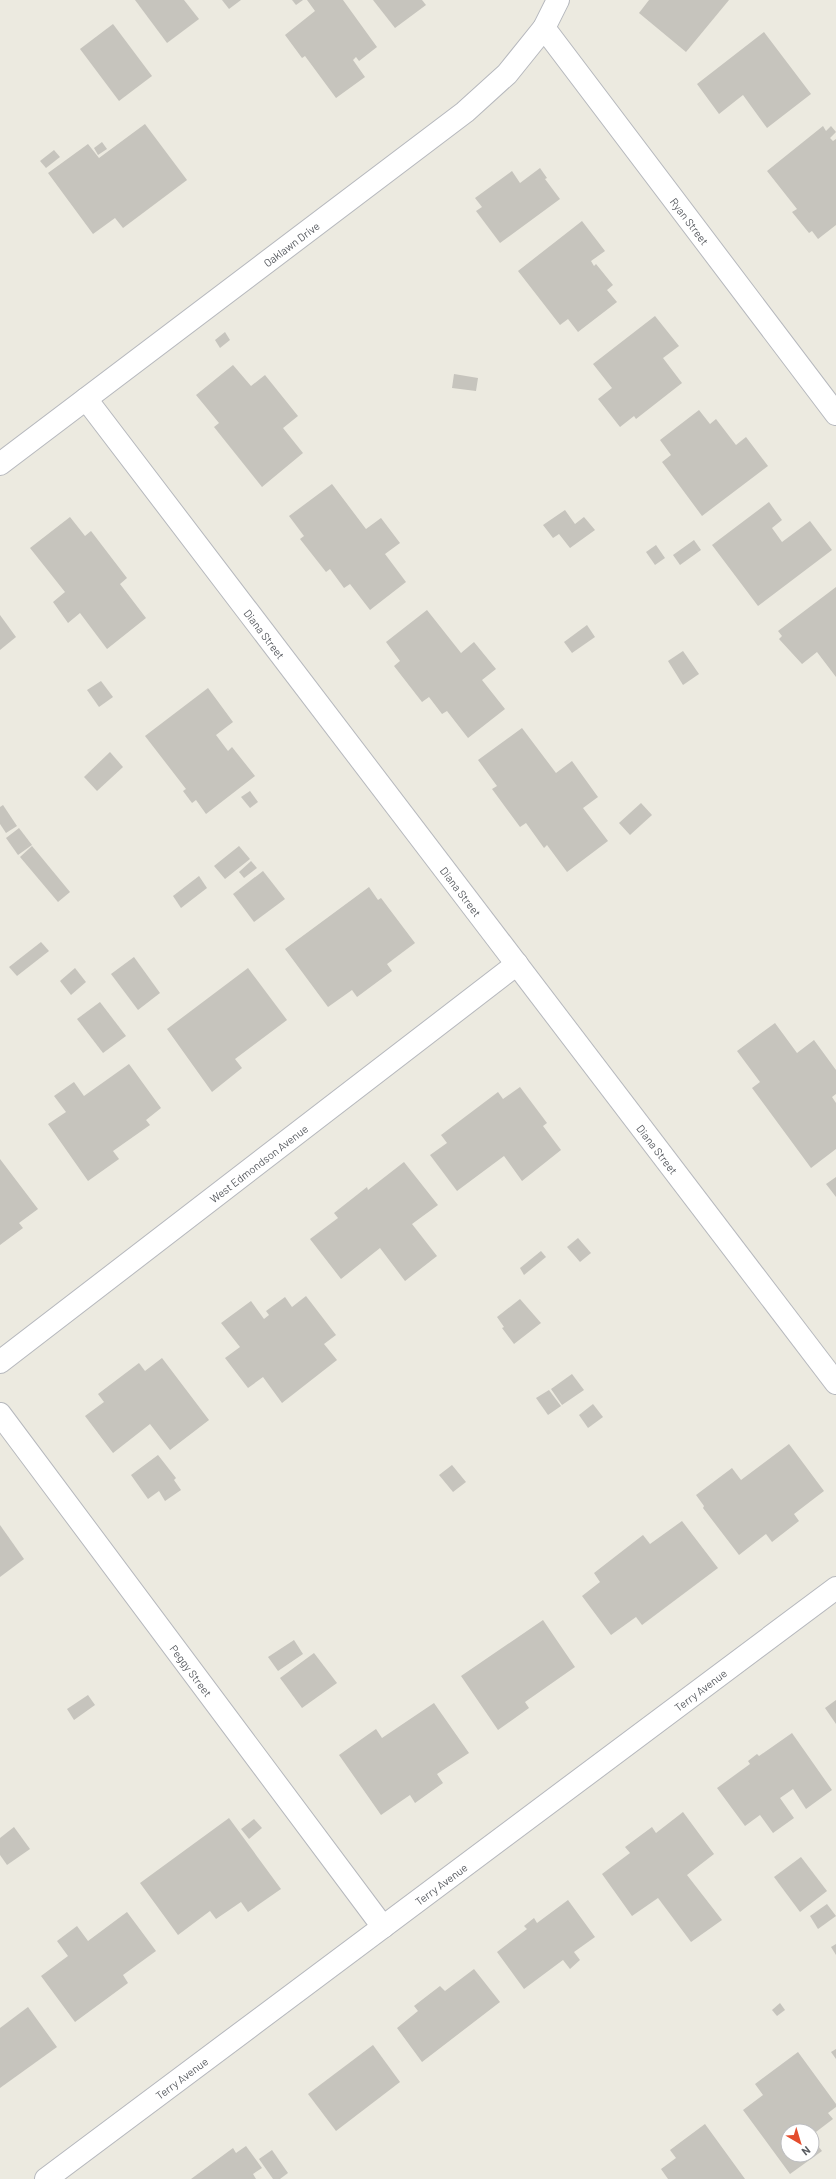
<svg xmlns="http://www.w3.org/2000/svg" width="836" height="2179" viewBox="0 0 836 2179" font-family="Barlow,sans-serif">
	<rect width="100%" height="100%" fill="#eceae0"/>
	<g fill="#c6c4bd">
		<path d="M135,0H184L199,19L167,43Z"/>
		<path d="M222,0H241L229,9Z"/>
		<path d="M292,0H303L296,5Z"/>
		<path d="M307,0H343L377,47L359,61L356,57L353,60L365,77L336,98L305,56L302,58L285,35L315,11Z"/>
		<path d="M373,0H422L426,5L395,28Z"/>
		<path d="M649,0H729L686,52L639,13Z"/>
		<path d="M113,24L152,76L119,101L80,49Z"/>
		<path d="M764,32L811,94L767,128L743,95L719,114L697,84Z"/>
		<path d="M145,124L187,180L123,228L115,218L93,234L48,173L88,144L99,158Z"/>
		<path d="M823,126L826,131L831,126L836,132L830,138L833,141L836,139V225L818,239L812,231L809,233L792,212L797,209L767,171Z"/>
		<path d="M102,142L107,149L98,155L94,148Z"/>
		<path d="M54,150L60,157L46,168L40,161Z"/>
		<path d="M540,168L547,178L545,179L560,199L500,243L476,211L482,207L475,198L512,171L520,183Z"/>
		<path d="M582,221L605,251L591,261L594,266L596,264L613,285L607,290L617,302L578,332L568,319L560,325L518,271Z"/>
		<path d="M655,316L679,346L663,358L682,383L636,419L634,416L620,427L598,399L612,388L593,364Z"/>
		<path d="M225,332L230,340L220,348L215,340Z"/>
		<path d="M233,365L251,386L265,375L298,416L283,428L303,453L262,487L214,427L219,423L196,395Z"/>
		<path d="M454,374L478,378L476,391L452,388Z"/>
		<path d="M699,410L710,424L716,419L736,445L746,437L768,466L702,516L662,462L671,455L660,440Z"/>
		<path d="M332,484L366,529L381,518L400,543L385,554L406,582L370,610L350,584L344,588L330,569L326,572L300,539L304,536L289,516Z"/>
		<path d="M769,502L782,520L772,528L782,542L810,521L832,550L758,606L712,545Z"/>
		<path d="M565,510L575,524L584,517L595,530L570,548L559,534L553,538L543,525Z"/>
		<path d="M70,517L85,536L91,531L127,578L120,584L146,618L107,649L80,613L68,623L53,602L65,592L30,548Z"/>
		<path d="M694,540L701,550L680,565L673,555Z"/>
		<path d="M656,545L665,558L655,565L646,552Z"/>
		<path d="M836,587V677L817,652L802,664L779,639L782,636L778,631Z"/>
		<path d="M427,610L461,653L474,642L496,669L482,680L505,709L468,738L447,711L442,714L429,697L422,702L394,666L400,661L386,642Z"/>
		<path d="M0,615L16,637L0,650Z"/>
		<path d="M587,625L595,637L572,653L564,642Z"/>
		<path d="M683,651L699,674L683,685L668,661Z"/>
		<path d="M101,681L113,697L99,707L87,690Z"/>
		<path d="M208,688L233,722L216,735L228,751L232,747L255,776L206,814L196,800L192,803L183,791L186,789L145,736Z"/>
		<path d="M522,728L556,773L572,761L598,797L583,808L608,841L567,872L547,845L544,848L526,823L520,827L492,789L497,786L478,760Z"/>
		<path d="M110,752L123,767L97,791L84,777Z"/>
		<path d="M250,791L258,802L250,808L241,797Z"/>
		<path d="M641,803L652,815L630,835L619,823Z"/>
		<path d="M3,805L17,826L6,833L0,824V807Z"/>
		<path d="M19,828L32,845L18,855L6,838Z"/>
		<path d="M32,846L70,892L58,902L20,857Z"/>
		<path d="M239,846L250,859L225,879L214,866Z"/>
		<path d="M251,861L257,868L244,878L239,872Z"/>
		<path d="M263,871L285,899L254,922L233,894Z"/>
		<path d="M199,876L207,888L181,908L173,896Z"/>
		<path d="M369,887L378,900L381,898L415,943L387,964L392,971L357,997L352,990L328,1007L285,949Z"/>
		<path d="M41,942L49,951L17,976L9,967Z"/>
		<path d="M134,957L160,993L138,1010L111,974Z"/>
		<path d="M75,968L86,982L71,995L60,981Z"/>
		<path d="M248,968L287,1020L235,1059L242,1068L212,1092L167,1029Z"/>
		<path d="M100,1002L126,1036L103,1053L77,1019Z"/>
		<path d="M775,1023L797,1053L814,1040L836,1070V1094L832,1097L836,1103V1149L811,1168L752,1088L760,1082L737,1051Z"/>
		<path d="M129,1064L161,1108L146,1120L150,1125L113,1151L119,1159L88,1181L48,1124L66,1112L54,1096L74,1082L84,1096Z"/>
		<path d="M520,1087L547,1123L543,1126L561,1150L522,1181L504,1156L457,1191L430,1155L447,1143L441,1135L498,1092L503,1099Z"/>
		<path d="M0,1159L38,1209L19,1223L23,1228L0,1245Z"/>
		<path d="M404,1162L438,1205L412,1224L437,1256L405,1281L380,1248L341,1279L310,1239L338,1218L334,1213L367,1187L368,1190Z"/>
		<path d="M836,1177V1197L826,1184Z"/>
		<path d="M578,1238L591,1253L580,1262L567,1247Z"/>
		<path d="M541,1251L546,1257L524,1275L520,1268Z"/>
		<path d="M306,1296L336,1335L324,1344L337,1360L282,1403L263,1377L248,1388L225,1358L240,1347L221,1323L251,1301L264,1319L269,1315L266,1311L285,1297L292,1307Z"/>
		<path d="M520,1299L541,1323L514,1344L502,1328L504,1327L497,1317Z"/>
		<path d="M162,1358L209,1420L170,1450L150,1424L113,1453L85,1416L104,1402L98,1394L139,1363L145,1371Z"/>
		<path d="M572,1374L584,1390L562,1405L551,1389Z"/>
		<path d="M549,1390L561,1406L548,1415L536,1398Z"/>
		<path d="M593,1404L603,1417L588,1428L579,1415Z"/>
		<path d="M789,1444L824,1491L794,1514L799,1521L772,1542L766,1534L739,1555L703,1508L704,1506L696,1495L732,1468L741,1480Z"/>
		<path d="M158,1455L176,1478L174,1480L181,1490L165,1501L159,1491L148,1499L131,1475Z"/>
		<path d="M452,1465L466,1482L453,1492L439,1475Z"/>
		<path d="M682,1521L718,1568L642,1625L636,1617L611,1635L582,1596L600,1582L594,1573L643,1535L650,1544Z"/>
		<path d="M0,1525L24,1559L0,1577Z"/>
		<path d="M543,1620L575,1667L525,1702L529,1708L498,1730L461,1676Z"/>
		<path d="M294,1640L303,1654L278,1671L268,1657Z"/>
		<path d="M314,1653L337,1683L302,1708L280,1678Z"/>
		<path d="M88,1695L95,1705L74,1720L67,1709Z"/>
		<path d="M836,1700V1724L825,1708Z"/>
		<path d="M434,1703L469,1753L437,1774L443,1783L415,1803L410,1795L381,1815L339,1755L376,1729L382,1738Z"/>
		<path d="M792,1733L832,1790L806,1809L793,1789L780,1798L794,1818L773,1833L760,1815L745,1826L717,1788L750,1764L748,1761L757,1754L759,1756Z"/>
		<path d="M683,1812L714,1854L687,1875L722,1920L691,1942L658,1898L632,1916L602,1874L630,1853L625,1847L652,1827L656,1833Z"/>
		<path d="M229,1818L281,1889L248,1912L241,1902L216,1919L210,1911L178,1935L140,1883Z"/>
		<path d="M254,1819L262,1828L249,1839L241,1829Z"/>
		<path d="M14,1827L30,1849L7,1865L0,1855V1838Z"/>
		<path d="M801,1857L827,1891L800,1912L774,1877Z"/>
		<path d="M568,1900L595,1937L574,1952L580,1960L570,1969L563,1960L524,1989L497,1952L527,1929L524,1926L534,1918L537,1923Z"/>
		<path d="M827,1904L836,1916L818,1929L810,1916Z"/>
		<path d="M127,1912L156,1951L123,1975L128,1983L75,2022L41,1976L68,1956L57,1941L77,1926L88,1941Z"/>
		<path d="M836,1944V1955L831,1947Z"/>
		<path d="M474,1969L500,2002L422,2062L397,2028L418,2011L414,2006L440,1986L445,1991Z"/>
		<path d="M780,2003L785,2010L777,2016L772,2010Z"/>
		<path d="M28,2007L57,2047L0,2088V2028Z"/>
		<path d="M373,2045L400,2082L336,2131L308,2094Z"/>
		<path d="M836,2049V2059L831,2052Z"/>
		<path d="M798,2052L836,2104V2107L828,2113L833,2119L812,2135V2131H788V2155H812V2138L822,2151L790,2174L743,2110L763,2095L755,2084Z"/>
		<path d="M705,2124L745,2179H668L661,2169L676,2158L670,2150Z"/>
		<path d="M246,2146L262,2168L253,2174L256,2179H191L233,2148L236,2153Z"/>
		<path d="M272,2150L288,2173L280,2179H273L259,2159Z"/>
	</g>
	<g fill="none" stroke-linecap="round" stroke-linejoin="round">
		<g stroke="#b6b8bd" stroke-width="24">
			<g id="minor">
				<path id="s1" d="M544,28L836,414"/>
				<path id="s2" d="M86,399L836,1383"/>
				<path id="s3" d="M0,464L465,112L507,74L544,28L558,0"/>
				<path id="s4" d="M0,1362L517,964"/>
				<path id="s5" d="M0,1414L383,1927"/>
				<path id="s6" d="M46,2179L836,1588"/>
			</g>
		</g>
		<use href="#minor" stroke="#fff" stroke-width="22"/>
	</g>
	<g text-anchor="middle" dominant-baseline="central" stroke-width="3" stroke-linejoin="round" paint-order="stroke">
		<g font-size="11" fill="#595c61" stroke="#fff">
			<text stroke="none"><textPath href="#s1" startOffset="242">Ryan Street</textPath></text>
			<text stroke="none"><textPath href="#s3" startOffset="365">Oaklawn Drive</textPath></text>
			<text stroke="none"><textPath href="#s2" startOffset="295">Diana Street</textPath></text>
			<text stroke="none"><textPath href="#s2" startOffset="619">Diana Street</textPath></text>
			<text stroke="none"><textPath href="#s2" startOffset="943">Diana Street</textPath></text>
			<text stroke="none"><textPath href="#s4" startOffset="326">West Edmondson Avenue</textPath></text>
			<text stroke="none"><textPath href="#s5" startOffset="320">Peggy Street</textPath></text>
			<text stroke="none"><textPath href="#s6" startOffset="817">Terry Avenue</textPath></text>
			<text stroke="none"><textPath href="#s6" startOffset="493">Terry Avenue</textPath></text>
			<text stroke="none"><textPath href="#s6" startOffset="169">Terry Avenue</textPath></text>
		</g>
	</g>
	<g transform="translate(800 2143) rotate(142)"><circle r="19" fill="#ffffff" stroke="#bdbec0"/>
	<path d="M0-3L7 15L0 10L-7 15Z" fill="#e44d2e"/>
	<text y="-6" font-size="11" font-weight="bold" text-anchor="middle" fill="#595c61">N</text>
	</g>
</svg>
